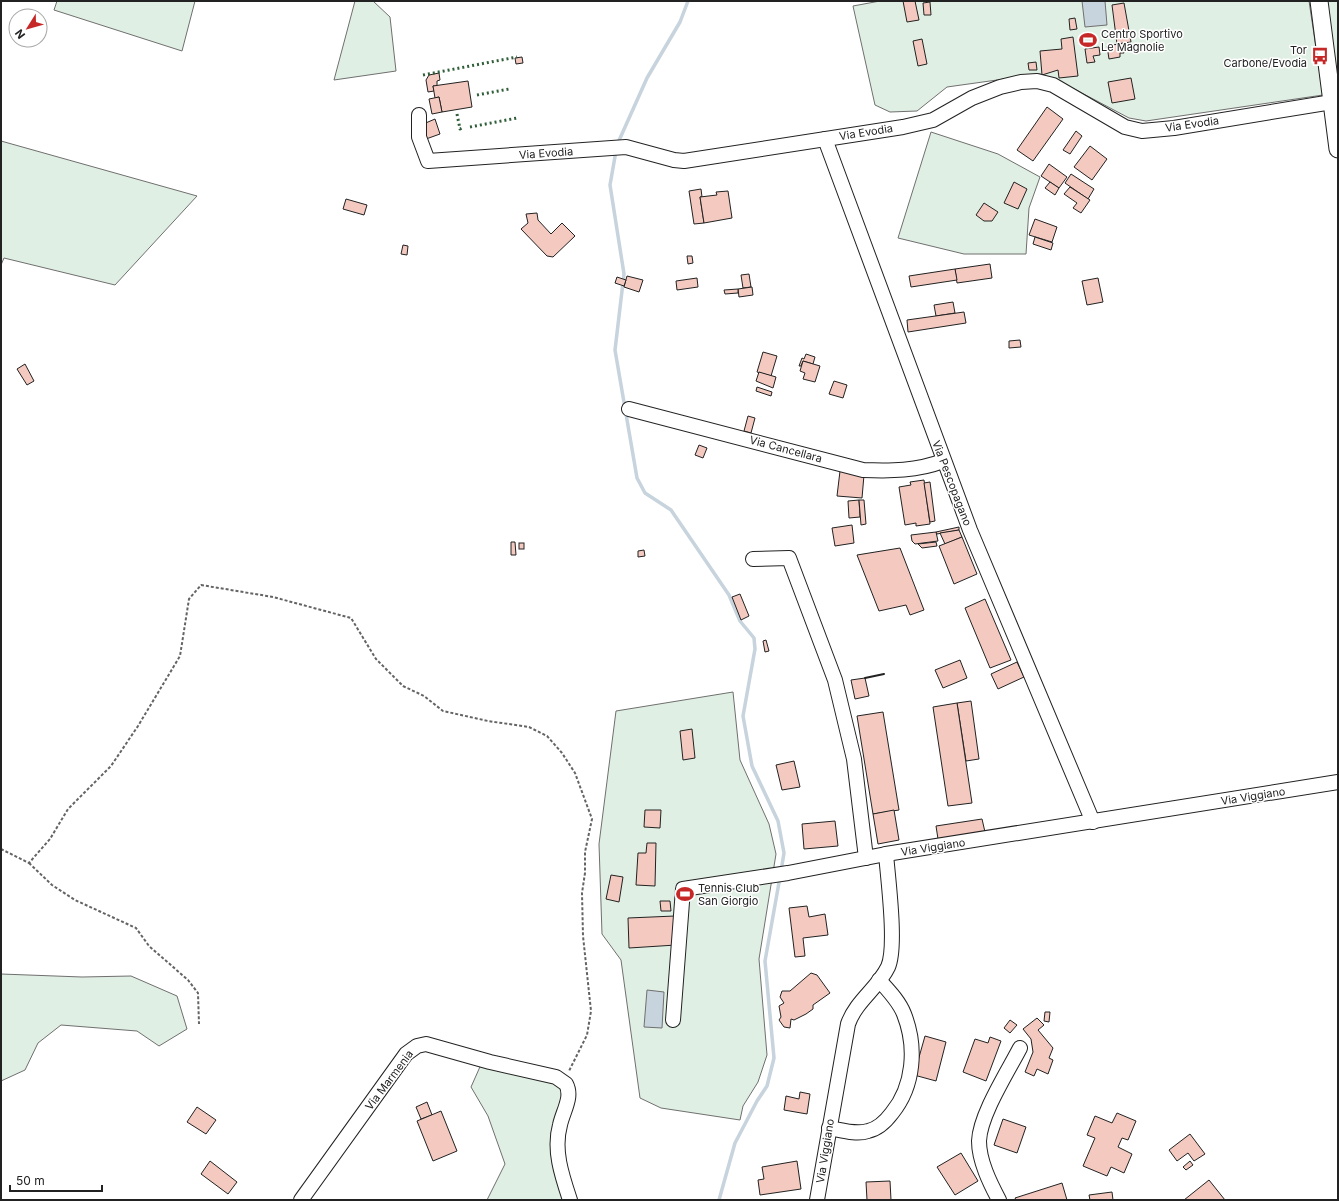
<svg xmlns="http://www.w3.org/2000/svg" width="1339" height="1201" viewBox="0 0 1339 1201" font-family="Inter,sans-serif">
	<rect width="100%" height="100%" fill="#fff"/>
	<g fill="#e0efe3" stroke="#6f6f6f">
		<path d="M57,1H195L182,51L54,10Z"/>
		<path d="M355,1H373L390,17L396,71L334,80Z"/>
		<path d="M880,1H1309L1323,95L1146,121L1129,118L1061,82L1040,74L947,87L917,111L890,112L875,105L853,6Z"/>
		<path d="M1327,1H1338V85Z"/>
		<path d="M931,132L998,154L1040,177L1029,208L1026,254H964L898,238Z"/>
		<path d="M1,141L197,196L115,285L4,258L1,265Z"/>
		<path d="M733,692L740,760L769,824L776,854L759,959L767,1055L758,1082L743,1106L740,1120L661,1108L640,1098L621,960L602,934L599,844L616,711Z"/>
		<path d="M1,974L82,977L131,976L177,996L187,1029L159,1046L137,1031L61,1025L38,1043L25,1070L1,1081Z"/>
		<path d="M483,1060L564,1081L557,1138L572,1200H487L505,1164L488,1116L471,1087Z"/>
	</g>
	<g fill="#c7d3dd" stroke="#6f6f6f">
		<path d="M1082,1H1105L1107,25L1085,27Z"/>
		<path d="M647,990L664,992L662,1028L644,1027Z"/>
	</g>
	<g fill="none" stroke-linecap="round" stroke-linejoin="round">
		<g stroke="#c7d3dd" stroke-width="3.5">
			<path d="M617,145L647,78L680,22L688,1"/>
			<path d="M616,151L610,185L624,274L615,350L637,478L645,493L671,510L729,595L740,621L754,638L755,649L743,716L752,766L778,821L784,853L781,871"/>
			<path d="M719,1200L735,1143L757,1101L767,1086L774,1058L765,961L780,877"/>
		</g>
	</g>
	<g fill="#f3c9c0" stroke="#222">
		<path d="M903,1H915L919,20L907,22Z"/>
		<path d="M930,2L931,15H924L923,3Z"/>
		<path d="M1124,3L1131,42L1117,44L1112,5Z"/>
		<path d="M1075,18L1077,29L1070,30L1069,19Z"/>
		<path d="M1073,37L1078,76L1059,78L1058,70L1042,75L1040,51L1062,49L1061,39Z"/>
		<path d="M922,39L927,64L918,66L913,41Z"/>
		<path d="M1124,43V53H1120V57L1109,59L1107,46Z"/>
		<path d="M1099,47L1100,55L1093,56L1095,62L1087,63L1085,49Z"/>
		<path d="M522,57L523,63L516,64L515,58Z"/>
		<path d="M1036,62L1037,70H1029L1028,63Z"/>
		<path d="M439,73L440,80L437,81V86H433L434,91L428,92L426,80L429,75Z"/>
		<path d="M1131,78L1135,99L1112,103L1108,82Z"/>
		<path d="M468,81L472,107L442,112L439,97L435,98L433,86Z"/>
		<path d="M439,97L442,112L432,114L429,99Z"/>
		<path d="M1047,107L1063,119L1033,161L1017,150Z"/>
		<path d="M435,119L440,134L426,139L421,125Z"/>
		<path d="M1076,131L1082,136L1070,154L1063,150Z"/>
		<path d="M1090,146L1107,159L1092,180L1074,167Z"/>
		<path d="M1049,164L1067,177L1059,188L1041,176Z"/>
		<path d="M1071,174L1094,189L1088,199L1065,183Z"/>
		<path d="M1014,182L1027,189L1018,209L1004,203Z"/>
		<path d="M1050,182L1059,188L1055,195L1045,188Z"/>
		<path d="M1070,187L1090,200L1081,213L1073,208L1077,203L1064,194Z"/>
		<path d="M701,189L702,197H700L704,223L694,224L689,191Z"/>
		<path d="M728,191L732,218L704,223L700,197L717,195L716,192Z"/>
		<path d="M346,199L367,205L364,215L343,209Z"/>
		<path d="M984,203L998,212L992,221H984L976,215Z"/>
		<path d="M537,213L538,220L551,234L562,223L575,236L553,257L547,256L521,229L528,223L526,214Z"/>
		<path d="M1035,219L1057,227L1052,242L1029,235Z"/>
		<path d="M1035,237L1053,243L1051,250L1033,244Z"/>
		<path d="M403,245L408,246L407,255L401,254Z"/>
		<path d="M687,256H692L693,263L688,264Z"/>
		<path d="M990,264L992,278L957,283L955,269Z"/>
		<path d="M955,269L957,280L911,287L909,276Z"/>
		<path d="M749,274L751,287L743,288L741,275Z"/>
		<path d="M627,276L643,280L639,292L624,287Z"/>
		<path d="M617,277L626,280L624,286L615,283Z"/>
		<path d="M697,278L698,287L677,290L676,281Z"/>
		<path d="M1098,278L1103,302L1087,305L1082,281Z"/>
		<path d="M752,287L753,295L739,297L738,289Z"/>
		<path d="M738,289V293L725,294L724,290Z"/>
		<path d="M953,302L955,313L936,316L934,305Z"/>
		<path d="M964,312L966,323L908,332L907,320Z"/>
		<path d="M1020,340L1021,347L1009,348V341Z"/>
		<path d="M763,352L777,356L771,376L757,372Z"/>
		<path d="M806,354L815,357L813,364L803,361L801,366H799L802,358L804,359Z"/>
		<path d="M803,361L820,366L815,382L803,379L805,373L800,371Z"/>
		<path d="M25,364L34,381L27,385L17,369Z"/>
		<path d="M759,372L776,377L773,388L756,381Z"/>
		<path d="M834,381L847,385L843,398L829,394Z"/>
		<path d="M757,387L772,392L771,396L756,391Z"/>
		<path d="M748,416L755,418L751,433L744,431Z"/>
		<path d="M699,445L707,448L703,458L695,455Z"/>
		<path d="M840,471L864,475L862,498L837,496Z"/>
		<path d="M924,480L930,524L916,526V523L905,525L899,487L911,485L910,482Z"/>
		<path d="M930,482L935,521L930,522L924,483Z"/>
		<path d="M859,500L860,517L849,518L848,501Z"/>
		<path d="M859,500H864L866,524L861,525Z"/>
		<path d="M852,525L854,543L835,546L832,528Z"/>
		<path d="M959,527V530L937,534L936,532Z"/>
		<path d="M959,530L962,537L945,544L940,533Z"/>
		<path d="M936,532L938,541L915,544L912,541L911,535Z"/>
		<path d="M962,537L977,574L954,584L939,546Z"/>
		<path d="M511,542H515L516,555H511Z"/>
		<path d="M936,542L937,546L922,548L918,544Z"/>
		<rect x="519" y="543" width="5" height="6"/>
		<path d="M900,548L924,610L910,615L906,605L879,611L857,555Z"/>
		<path d="M644,550L645,556L638,557V551Z"/>
		<path d="M740,594L749,616L741,620L732,597Z"/>
		<path d="M985,599L1011,660L990,668L965,608Z"/>
		<path d="M766,640L769,651L765,652L763,641Z"/>
		<path d="M960,660L967,678L943,688L935,670Z"/>
		<path d="M1017,662L1024,677L998,689L991,674Z"/>
		<path d="M865,678L869,696L855,699L851,680Z"/>
		<path d="M971,701L979,759L966,761L957,703Z"/>
		<path d="M957,703L972,803L948,806L933,707Z"/>
		<path d="M883,712L899,810L873,814L857,716Z"/>
		<path d="M692,729L695,758L683,760L680,731Z"/>
		<path d="M794,761L800,787L782,790L776,765Z"/>
		<path d="M645,810H661L660,828L644,827Z"/>
		<path d="M894,810L899,840L878,844L873,814Z"/>
		<path d="M982,819L985,832L938,839L936,826Z"/>
		<path d="M835,821L838,846L804,849L802,824Z"/>
		<path d="M647,843H656L655,886L636,885L638,853H646Z"/>
		<path d="M611,875L623,877L619,902L606,899Z"/>
		<path d="M660,901H670L671,911H661Z"/>
		<path d="M807,906L809,917L825,914L828,935L803,938L805,956L795,957L789,908Z"/>
		<path d="M675,916L676,945L629,948L628,918Z"/>
		<path d="M811,973L817,975L830,993L813,1005V1009L806,1014L794,1020L791,1019L790,1028L784,1027L779,1020L781,1017L779,1006L784,1003L780,997L782,991H790Z"/>
		<path d="M1045,1012H1050L1049,1022L1044,1021Z"/>
		<path d="M1037,1018L1044,1025L1038,1030L1053,1048L1049,1058L1053,1060L1048,1074L1037,1069L1034,1076L1025,1072L1033,1052L1031,1039L1023,1029Z"/>
		<path d="M1010,1020L1017,1025L1010,1033L1004,1028Z"/>
		<path d="M925,1036L946,1042L936,1081L914,1075Z"/>
		<path d="M990,1037L1001,1041L986,1081L963,1072L975,1039L988,1043Z"/>
		<path d="M800,1092L810,1094L807,1114L784,1110L786,1096L799,1099Z"/>
		<path d="M427,1102L432,1115L421,1119L416,1107Z"/>
		<path d="M197,1107L216,1120L206,1134L187,1122Z"/>
		<path d="M441,1111L457,1151L433,1161L417,1121Z"/>
		<path d="M1117,1113L1136,1121L1128,1140L1122,1138L1118,1147L1132,1154L1124,1173L1111,1167L1107,1176L1083,1166L1095,1138L1087,1135L1095,1116L1112,1123Z"/>
		<path d="M1003,1119L1026,1127L1017,1153L994,1145Z"/>
		<path d="M1190,1134L1205,1154L1194,1161L1188,1153L1177,1161L1169,1150Z"/>
		<path d="M961,1153L978,1181L955,1195L937,1167Z"/>
		<path d="M210,1161L237,1182L228,1194L201,1174Z"/>
		<path d="M797,1161L801,1189L760,1195L758,1180L764,1179L762,1167Z"/>
		<path d="M1190,1161L1193,1165L1186,1170L1183,1167Z"/>
		<path d="M1209,1180L1225,1200H1184Z"/>
		<path d="M890,1181L891,1200H867L866,1182Z"/>
		<path d="M1062,1183L1067,1200H1016L1015,1198Z"/>
		<path d="M1112,1192L1113,1200H1090L1089,1195Z"/>
	</g>
	<g fill="none" stroke-linecap="round" stroke-linejoin="round">
		<g stroke="#222" stroke-width="16">
			<g id="minor">
				<path d="M419,115V137L428,161L626,147L674,160L684,161L903,127L933,120L972,98L1000,87L1021,82L1037,81L1053,85L1125,127L1142,131L1174,128L1332,102"/>
				<path d="M825,139L970,530L1093,822"/>
				<path d="M629,409L863,470C891,471 917,471 943,461"/>
				<path d="M753,559L789,558L835,680L854,759L866,858"/>
				<path d="M673,1020L683,889L788,873L886,854"/>
				<path d="M829,1128C841,1130 856,1135 868,1131C878,1129 886,1121 892,1113C914,1086 917,1047 904,1014C899,1001 888,990 879,980"/>
				<path d="M301,1200L406,1054L417,1046L426,1044L490,1062L556,1077L566,1084C573,1097 563,1111 560,1125C553,1150 562,1176 570,1200"/>
				<path d="M817,1200L848,1024C856,1001 878,988 888,967C897,947 888,879 886,854L1338,782"/>
				<path d="M999,1200C990,1183 979,1161 979,1141C980,1115 1007,1073 1020,1048"/>
			</g>
		</g>
		<g stroke="#222" stroke-width="19">
			<path id="major" d="M1319,1L1338,149"/>
		</g>
		<g stroke="#646464" stroke-width="2" stroke-dasharray="3 2" stroke-linecap="butt">
			<path d="M1,849L29,863L50,839L68,809L111,766L138,726L180,656L189,599L201,585L273,597L351,618L376,659L403,686L424,696L443,711L488,721L529,727L547,736L562,753L575,773L592,819L585,852V873L582,893L583,936L591,1011L587,1035L569,1071"/>
			<path d="M29,863L52,885L75,900L136,928L149,946L188,980L198,993L199,1024"/>
		</g>
		<use href="#minor" stroke="#fff" stroke-width="14"/>
		<use href="#major" stroke="#fff" stroke-width="17"/>
		<g stroke="#2f5e38" stroke-width="3" stroke-dasharray="2 3" stroke-linecap="butt">
			<path d="M423,75L517,57"/>
			<path d="M477,95L509,89"/>
			<path d="M457,114L460,129L462,128"/>
			<path d="M470,127L517,118"/>
		</g>
		<path stroke="#222" stroke-width="2" d="M865,678L884,674"/>
	</g>
	<defs>
		<g id="stadium-bare" transform="scale(1.38)"><path d="M0-5a6.5 5 0 1 0 0 10a6.5 5 0 1 0 0-10ZM-3.5-1.8h7v3.6h-7Z" fill="#c62828" stroke="#fff" stroke-width="2.5" paint-order="stroke"/></g>
		<g id="bus-bare" transform="scale(1.38)"><path d="M-5-6H5V4H4V6H2V4H-2V6H-4V4H-5ZM-3.5-4V0h7V-4ZM-3.5 1.2v1.5H-2V1.2ZM2 1.2v1.5H3.5V1.2Z" fill="#c62828" stroke="#fff" stroke-width="2.5" paint-order="stroke"/></g>
	</defs>
	<g fill-rule="evenodd">
		<use href="#stadium-bare" x="1088" y="40"/>
		<use href="#bus-bare" x="1320" y="56"/>
		<use href="#stadium-bare" x="685" y="894"/>
	</g>
	<g text-anchor="middle" dominant-baseline="central" stroke-width="3" stroke-linejoin="round" paint-order="stroke">
		<g font-size="11" fill="#222" stroke="#fff" text-anchor="start">
			<text x="1101" y="34">Centro Sportivo<tspan x="1101" dy="13">Le Magnolie</tspan></text>
			<text x="1307" y="50" text-anchor="end">Tor<tspan x="1307" dy="13">Carbone/Evodia</tspan></text>
			<text x="698" y="888">Tennis Club<tspan x="698" dy="13">San Giorgio</tspan></text>
		</g>
		<g font-size="11" fill="#222" stroke="#fff">
			<text transform="translate(1192 124) rotate(-8)">Via Evodia</text>
			<text transform="translate(866 132) rotate(-9)">Via Evodia</text>
			<text transform="translate(546 153) rotate(-4)">Via Evodia</text>
			<text transform="translate(786 449) rotate(15)">Via Cancellara</text>
			<text transform="translate(952 483) rotate(69)">Via Pescopagano</text>
			<text transform="translate(1253 796) rotate(-9)">Via Viggiano</text>
			<text transform="translate(933 847) rotate(-9)">Via Viggiano</text>
			<text transform="translate(389 1080) rotate(-53)">Via Marmenia</text>
			<text transform="translate(825 1151) rotate(-81)">Via Viggiano</text>
		</g>
	</g>
	<rect width="1339" height="1201" fill="none" stroke="#222222" stroke-width="4"/>
	<g transform="translate(28 28) rotate(233)"><circle r="19" fill="#ffffff" stroke="#a7a7a7"/>
	<path d="M0-3L7 15L0 10L-7 15Z" fill="#c62828"/>
	<text y="-6" font-size="11" font-weight="bold" text-anchor="middle" fill="#222222">N</text>
	</g>
	<path d="M10 1185v6h92v-6" fill="none" stroke="#222222" stroke-width="2"/>
	<text x="16" y="1185" font-size="12" fill="#222222" stroke="#ffffff" stroke-width="3" paint-order="stroke">50 m</text>
</svg>
